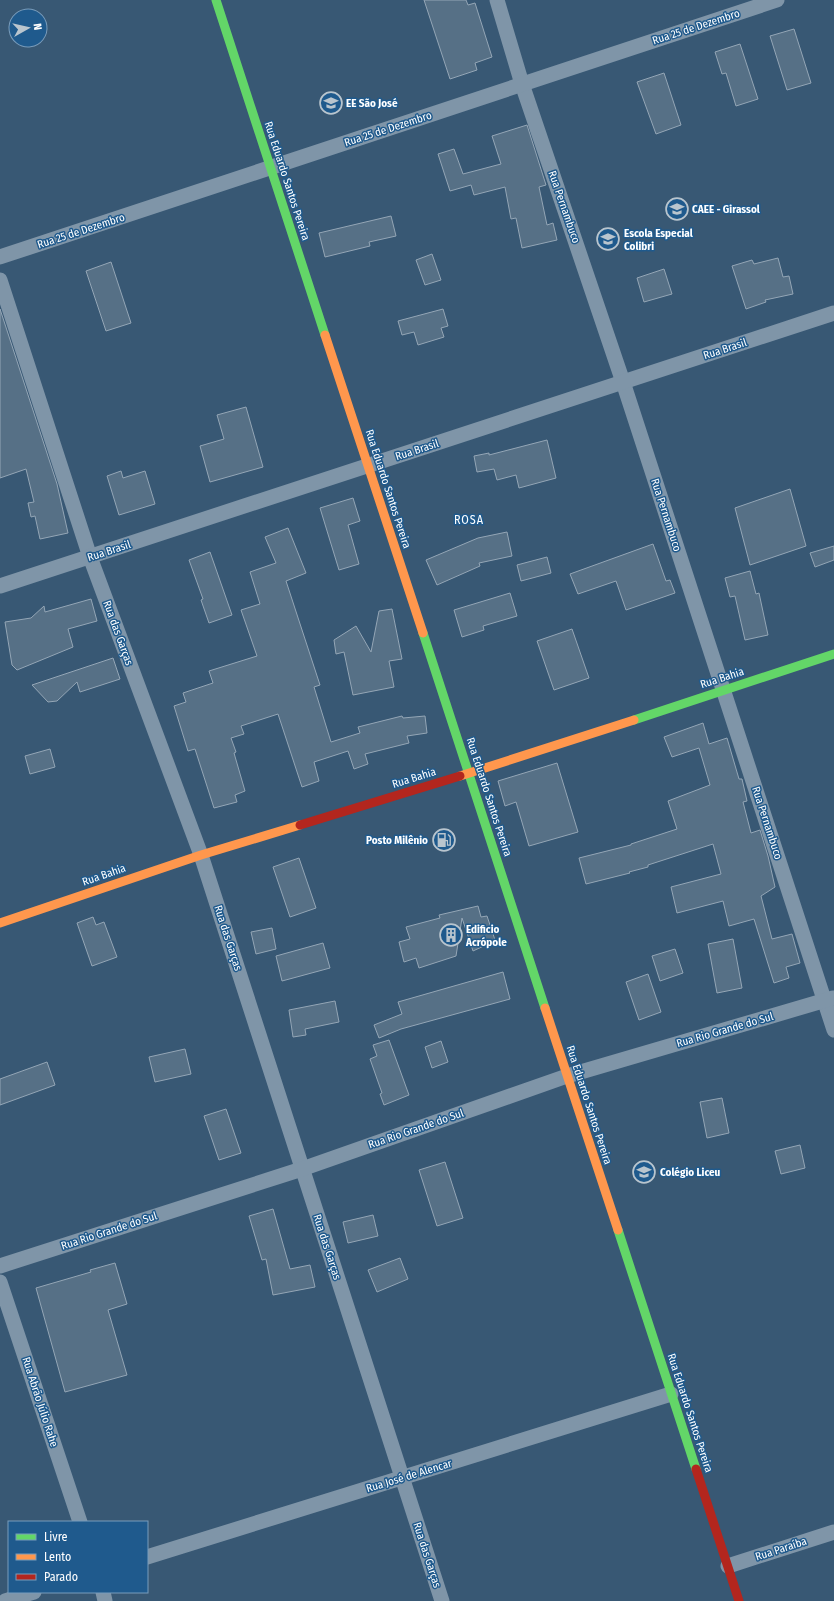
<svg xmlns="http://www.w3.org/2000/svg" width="834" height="1601" viewBox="0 0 834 1601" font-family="'Fira Sans Condensed',sans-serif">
	<rect width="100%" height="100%" fill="#385874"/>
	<g fill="#567086" stroke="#94a6b6">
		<path d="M424,0H466L468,5L475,3L492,57L475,63L477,70L450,79Z"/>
		<path d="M794,29L811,83L787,90L770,36Z"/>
		<path d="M740,44L758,99L736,106L726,73L722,74L715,52Z"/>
		<path d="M664,73L681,125L656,134L637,82Z"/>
		<path d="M527,125L546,185L539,187L547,225L553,223L557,240L522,248L516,218L511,219L505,187L474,195L471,185L450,191L438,154L454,149L463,174L501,164L492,136Z"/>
		<path d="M391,216L396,236L369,242L370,246L325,257L319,233Z"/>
		<path d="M432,254L441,280L425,285L416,260Z"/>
		<path d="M778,258L783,277L789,276L793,294L765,300L766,302L746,309L732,266L752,260L754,264Z"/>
		<path d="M111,262L131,323L106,331L86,271Z"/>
		<path d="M664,269L672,294L644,302L637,278Z"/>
		<path d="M0,309L57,484L68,533L40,539L35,516L31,517L28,503L34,502L26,469L0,478Z"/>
		<path d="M443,309L448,326L441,328L444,337L418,345L414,332L402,335L398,321Z"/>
		<path d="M246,407L263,467L210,482L200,446L224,439L217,415Z"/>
		<path d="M547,440L556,478L519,488L516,475L497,480L494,469L477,472L474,456L489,453V455Z"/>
		<path d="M121,471L123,478L145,471L155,504L119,515L107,476Z"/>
		<path d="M790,489L806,546L750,565L735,508Z"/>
		<path d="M353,498L360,521L348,525L359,564L339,570L320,508Z"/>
		<path d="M288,528L306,573L286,581L320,685L314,687L331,742L360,733L358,727L402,716L403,718L425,716L427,733L407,736L409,743L365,754L368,764L354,769L348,751L314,762L319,781L302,787L278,714L241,726L244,734L231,738L236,752L234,753L245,791L235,795L237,802L214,808L195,749L188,751L174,706L186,702L183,693L213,683L209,671L257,656L241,610L260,604L250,572L276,563L265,537Z"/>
		<path d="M507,532L512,556L479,563L480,566L437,585L426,560L478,538Z"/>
		<path d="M653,544L666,581L670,580L675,593L626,610L616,581L578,594L570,574Z"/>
		<path d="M834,546V560L815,567L810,553Z"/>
		<path d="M210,552L232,615L209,623L201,600L203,599L189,560Z"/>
		<path d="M547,557L551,573L521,581L517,565Z"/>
		<path d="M750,571L756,594L759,593L768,635L745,640L735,596L730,597L725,578Z"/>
		<path d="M510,593L517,616L483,626L484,630L462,637L454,610Z"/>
		<path d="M91,599L97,621L68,629L73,647L17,670L12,665L5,622L31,618L44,606L45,612Z"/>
		<path d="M392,609L402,659L389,661L394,687L353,695L344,652L336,654L334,640L356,626L371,652L379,611Z"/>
		<path d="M572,629L589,678L554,690L537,641Z"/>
		<path d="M113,658L120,679L80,692L77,682L57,701L48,702L32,685Z"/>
		<path d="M703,723L709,744L727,738L739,779H742L747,801L743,802L751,833L760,830L768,856L775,887L761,896L772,939L792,934L800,963L786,967L789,978L774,983L754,919L729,926L723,901L677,913L671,887L721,874L713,844L648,865V867L629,872L630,873L586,884L579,858L631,845V844L677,829L668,801L710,785L699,748L672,757L664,737Z"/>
		<path d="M50,749L55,767L30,774L25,756Z"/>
		<path d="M557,763L578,832L529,846L516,802L505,806L498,781Z"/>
		<path d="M299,858L316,908L290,917L273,867Z"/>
		<path d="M478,906L481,917L487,916L495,940L486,943V945L473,951L462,918L456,956L419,968L416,958L404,962L399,942L410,939L406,927L440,918L439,915Z"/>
		<path d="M93,917L96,925L104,922L117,957L92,966L77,923Z"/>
		<path d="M272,928L276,949L256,954L251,932Z"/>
		<path d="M733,939L742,988L717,993L708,944Z"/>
		<path d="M323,943L330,968L282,981L276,956Z"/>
		<path d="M675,949L683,973L660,981L652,956Z"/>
		<path d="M503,972L510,999L401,1029L379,1038L374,1025L402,1014L398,1002Z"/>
		<path d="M648,974L661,1012L639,1020L626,982Z"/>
		<path d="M335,1001L339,1022L305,1029L306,1035L293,1037L289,1010Z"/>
		<path d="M389,1040L409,1095L384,1105L380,1094L382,1093L370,1059L377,1056L373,1045Z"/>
		<path d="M441,1041L448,1062L432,1068L425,1047Z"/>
		<path d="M185,1049L191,1074L155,1082L149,1057Z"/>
		<path d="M47,1062L55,1085L0,1105V1079Z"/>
		<path d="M722,1098L729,1133L707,1138L700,1102Z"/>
		<path d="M226,1109L241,1153L219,1160L204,1116Z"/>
		<path d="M800,1145L805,1168L781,1174L775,1151Z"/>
		<path d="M445,1162L463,1218L437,1226L419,1170Z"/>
		<path d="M273,1209L290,1269L310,1265L315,1287L273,1295L266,1259L262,1260L249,1216Z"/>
		<path d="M373,1215L378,1236L348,1243L343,1222Z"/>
		<path d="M400,1258L408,1279L377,1292L368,1270Z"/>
		<path d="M115,1263L127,1304L108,1310L127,1375L65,1392L36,1288L91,1272L90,1270Z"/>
	</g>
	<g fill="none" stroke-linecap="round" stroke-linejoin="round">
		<g stroke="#7f95a8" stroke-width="15">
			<path d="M497,0L522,84L623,382L834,1030"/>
			<path d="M0,257L777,0"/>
			<path d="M0,280L90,557L201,855L442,1601"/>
			<path d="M0,586L834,313"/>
			<path d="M0,1266L302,1169L567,1076L833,998"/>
			<path d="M0,1282L80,1522"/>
			<path d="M147,1557L671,1394"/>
			<path d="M728,1566L834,1532"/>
			<path d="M103,1592L105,1601"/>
			<path d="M5,1601L34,1592"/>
		</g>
		<g stroke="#63d668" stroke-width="9">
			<path d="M216,0L325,335"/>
			<path d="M423,633L545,1008"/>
			<path d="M634,720L834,654"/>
			<path d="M618,1230L696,1469"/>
		</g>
		<g stroke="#ff974d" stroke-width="9">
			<path d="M325,335L423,633"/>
			<path d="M460,776L634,720"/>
			<path d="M0,923L201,855L300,825"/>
			<path d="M545,1008L618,1230"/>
		</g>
		<g stroke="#b3261e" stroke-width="9">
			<path d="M300,825L460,776"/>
			<path d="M696,1469L739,1601"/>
		</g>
	</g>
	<defs>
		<g id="school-ring" transform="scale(1.15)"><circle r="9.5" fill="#1f5a8d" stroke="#b9c5ce" stroke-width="1.5"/><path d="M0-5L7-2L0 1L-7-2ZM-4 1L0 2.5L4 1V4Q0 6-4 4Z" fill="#b9c5ce"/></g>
		<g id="fuel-ring" transform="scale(1.15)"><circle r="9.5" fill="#1f5a8d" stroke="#b9c5ce" stroke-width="1.5"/><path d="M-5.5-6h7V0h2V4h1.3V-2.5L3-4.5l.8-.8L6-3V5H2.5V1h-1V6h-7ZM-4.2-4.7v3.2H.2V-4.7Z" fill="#b9c5ce"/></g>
		<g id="building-ring" transform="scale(1.15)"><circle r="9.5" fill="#1f5a8d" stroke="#b9c5ce" stroke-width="1.5"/><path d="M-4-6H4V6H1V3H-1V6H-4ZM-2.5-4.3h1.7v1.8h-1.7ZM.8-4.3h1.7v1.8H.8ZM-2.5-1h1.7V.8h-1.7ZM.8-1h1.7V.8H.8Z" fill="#b9c5ce"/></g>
	</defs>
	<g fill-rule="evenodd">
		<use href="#school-ring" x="331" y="103"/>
		<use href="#school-ring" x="677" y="209"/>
		<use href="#school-ring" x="608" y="239"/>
		<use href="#fuel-ring" x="444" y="840"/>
		<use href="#building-ring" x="451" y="935"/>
		<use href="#school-ring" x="644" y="1172"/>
	</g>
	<g text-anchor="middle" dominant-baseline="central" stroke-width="3" stroke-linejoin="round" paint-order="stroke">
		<g font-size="11" fill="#fff" stroke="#1f5a8d">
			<text transform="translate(696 27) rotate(-18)">Rua 25 de Dezembro</text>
			<text transform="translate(388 129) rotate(-18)">Rua 25 de Dezembro</text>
			<text transform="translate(287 181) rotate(72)">Rua Eduardo Santos Pereira</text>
			<text transform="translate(564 207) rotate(71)">Rua Pernambuco</text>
			<text transform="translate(81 231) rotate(-18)">Rua 25 de Dezembro</text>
			<text transform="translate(725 349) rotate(-18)">Rua Brasil</text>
			<text transform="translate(417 450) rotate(-18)">Rua Brasil</text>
			<text transform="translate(388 489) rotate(72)">Rua Eduardo Santos Pereira</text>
			<text transform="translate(666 515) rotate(72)">Rua Pernambuco</text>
			<text transform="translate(109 551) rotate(-18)">Rua Brasil</text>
			<text transform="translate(118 633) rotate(70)">Rua das Garças</text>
			<text transform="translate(722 678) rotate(-18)">Rua Bahia</text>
			<text transform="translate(414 778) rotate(-17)">Rua Bahia</text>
			<text transform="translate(489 797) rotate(72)">Rua Eduardo Santos Pereira</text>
			<text transform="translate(767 823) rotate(72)">Rua Pernambuco</text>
			<text transform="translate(104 875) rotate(-19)">Rua Bahia</text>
			<text transform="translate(228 938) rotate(72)">Rua das Garças</text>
			<text transform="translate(725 1030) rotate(-16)">Rua Rio Grande do Sul</text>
			<text transform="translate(589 1105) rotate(72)">Rua Eduardo Santos Pereira</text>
			<text transform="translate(416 1129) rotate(-19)">Rua Rio Grande do Sul</text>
			<text transform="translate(109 1231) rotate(-18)">Rua Rio Grande do Sul</text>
			<text transform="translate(327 1247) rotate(72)">Rua das Garças</text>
			<text transform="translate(40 1402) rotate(72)">Rua Abrão Júlio Rahe</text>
			<text transform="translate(690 1413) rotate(72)">Rua Eduardo Santos Pereira</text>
			<text transform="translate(409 1476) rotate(-17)">Rua José de Alencar</text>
			<text transform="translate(781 1549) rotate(-18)">Rua Paraíba</text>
			<text transform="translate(427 1555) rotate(72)">Rua das Garças</text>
		</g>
		<g font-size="11" font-weight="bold" fill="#fff" stroke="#1f5a8d" text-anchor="start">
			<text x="346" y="103">EE São José</text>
			<text x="692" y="209">CAEE - Girassol</text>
			<text x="624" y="233">Escola Especial<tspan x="624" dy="13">Colibri</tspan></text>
			<text x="428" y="840" text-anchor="end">Posto Milênio</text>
			<text x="466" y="929">Edificio<tspan x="466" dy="13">Acrópole</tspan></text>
			<text x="660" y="1172">Colégio Liceu</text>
		</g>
		<g font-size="12" letter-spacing="1" fill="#fff" stroke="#1f5a8d">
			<text x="469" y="520">ROSA</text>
		</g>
	</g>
	<rect x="8" y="1521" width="140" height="72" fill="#1f5a8d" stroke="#799cbb"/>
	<rect x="16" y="1534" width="20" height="6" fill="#63d668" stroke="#799cbb"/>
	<text x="44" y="1541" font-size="12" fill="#ffffff">Livre</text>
	<rect x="16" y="1554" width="20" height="6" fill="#ff974d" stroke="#799cbb"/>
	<text x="44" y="1561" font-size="12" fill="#ffffff">Lento</text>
	<rect x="16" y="1574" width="20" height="6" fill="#b3261e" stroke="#799cbb"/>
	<text x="44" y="1581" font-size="12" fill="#ffffff">Parado</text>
	<g transform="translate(28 28) rotate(82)"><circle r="19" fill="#1f5a8d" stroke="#799cbb"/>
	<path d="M0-3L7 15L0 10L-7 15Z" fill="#b9c5ce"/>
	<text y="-6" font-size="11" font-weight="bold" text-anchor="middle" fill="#ffffff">N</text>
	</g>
</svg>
